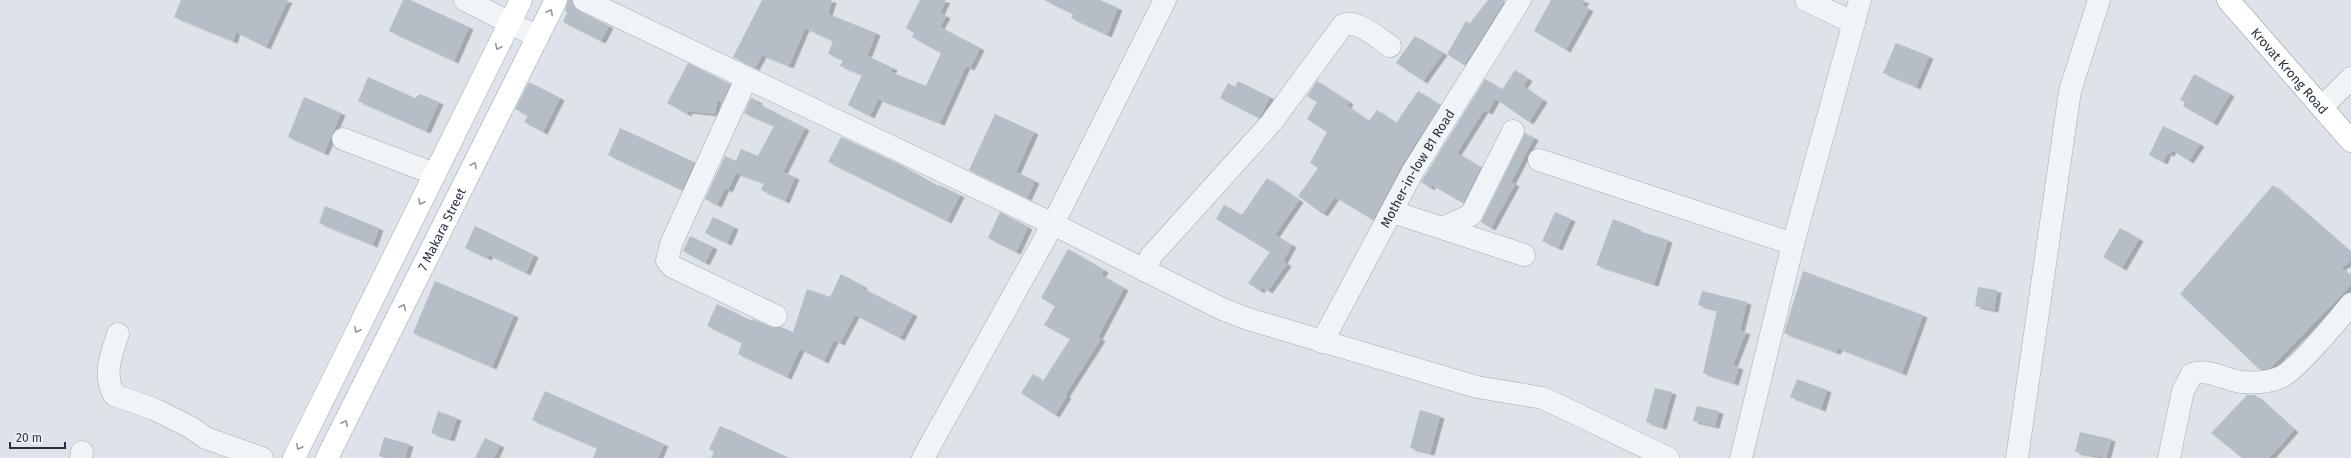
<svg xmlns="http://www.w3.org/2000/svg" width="2351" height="458" viewBox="0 0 2351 458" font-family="'Fira Sans',sans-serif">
	<defs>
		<filter id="shadow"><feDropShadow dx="4.5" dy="2.5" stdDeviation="0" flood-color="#0004"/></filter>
	</defs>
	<rect width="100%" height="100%" fill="#dee3e9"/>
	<g fill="#b5bdc6" filter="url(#shadow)">
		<path d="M181,0H288L266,47L236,32L233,41L174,17Z"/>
		<path d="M403,0H410L469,27L454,61L389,31Z"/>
		<path d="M568,0H572L574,7L579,11L609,26L601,41L563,22L567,12L565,11Z"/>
		<path d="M762,0H832L828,14L876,33L867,56L893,68L891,72L926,86L941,53L912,37L914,33L906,28L920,0H946L940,13L946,16L940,27L980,48L970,68L966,66L940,123L878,99L870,116L848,105L862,75L840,66L843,60L828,54L833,41L805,28L789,66L762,55L755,68L733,57Z"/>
		<path d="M1044,0H1100L1118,8L1107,35L1071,18L1073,14Z"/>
		<path d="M1488,0H1505L1464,65L1447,54L1466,21L1470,23Z"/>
		<path d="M1551,0H1585L1582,5L1589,9L1566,50L1534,31Z"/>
		<path d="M1415,36L1443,53L1423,81L1396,63Z"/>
		<path d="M1896,43L1929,56L1916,87L1883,73Z"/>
		<path d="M688,63L730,84L722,102L717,100L715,114L688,111L687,114L667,103Z"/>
		<path d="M1515,70L1528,79L1523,86L1543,100L1529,122L1496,99Z"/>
		<path d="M2194,74L2230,94L2213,123L2183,106L2185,102L2180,100Z"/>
		<path d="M368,77L415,98L420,94L439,102L426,131L358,101Z"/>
		<path d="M1485,79L1501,89L1488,112L1484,110L1457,153L1481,167L1463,203L1432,185L1430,188L1421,182Z"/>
		<path d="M1238,81L1270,97L1259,118L1220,98L1228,83L1235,87Z"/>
		<path d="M1317,81L1349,102L1347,106L1369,121L1377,110L1396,123L1418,91L1440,105L1402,164L1373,220L1335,197L1323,214L1298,196L1318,168L1310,163L1327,132L1307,119L1317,102L1307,96Z"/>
		<path d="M529,82L560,98L543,132L524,122L528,116L515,109Z"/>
		<path d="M304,97L341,113L324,153L288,137Z"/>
		<path d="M751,98L758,101L757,103L805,128L783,172L795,177L785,201L761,190L764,183L736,173L728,190L725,188L717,205L705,199L725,156L736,161L741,149L758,156L774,126L744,113Z"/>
		<path d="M995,114L1034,132L1016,172L1035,181L1027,198L969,170Z"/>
		<path d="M2163,126L2200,144L2189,161L2172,150L2170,154L2167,153L2163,162L2149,155Z"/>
		<path d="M620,128L694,162L682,190L608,155Z"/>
		<path d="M1525,133L1534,138L1511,182L1515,184L1491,228L1481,222Z"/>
		<path d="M841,137L897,163L938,186L939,185L960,195L947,221L828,162Z"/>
		<path d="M1267,178L1299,200L1275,235L1292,245L1283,261L1287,264L1268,291L1262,287L1260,291L1248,283L1270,252L1216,219L1224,205L1242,215Z"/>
		<path d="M2273,185L2351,253V261L2341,268L2351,276V285L2270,368L2259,369L2180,294Z"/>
		<path d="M325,206L379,228L373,245L319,223Z"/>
		<path d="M1000,212L1028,227L1016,252L988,238Z"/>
		<path d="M1555,212L1571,219L1558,248L1542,241Z"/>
		<path d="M713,217L734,227L727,243L705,233Z"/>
		<path d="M1613,219L1637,228L1636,230L1668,240L1654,284L1596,265Z"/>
		<path d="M475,226L534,255L526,273L489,255L487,258L465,248Z"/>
		<path d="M2120,228L2139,239L2122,268L2103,257Z"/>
		<path d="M690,236L713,247L705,263L683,251Z"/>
		<path d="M1068,249L1104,270L1101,275L1124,288L1098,337L1101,339L1065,395L1067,396L1055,415L1021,393L1033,374L1043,381L1070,339L1044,325L1055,306L1041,298Z"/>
		<path d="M1803,271L1923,315L1902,373L1838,348L1836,352L1784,333Z"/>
		<path d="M841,274L863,286L862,288L913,314L900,338L855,315L840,343L834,340L824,361L800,349L787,377L738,354L742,343L707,326L717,304L752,321L753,319L771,327H781L793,332L807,289L830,297Z"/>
		<path d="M435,281L514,315L492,367L413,333Z"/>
		<path d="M1978,287L1997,290L1994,310L1975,306Z"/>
		<path d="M1702,291L1747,302L1740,330L1746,332L1733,365L1739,367L1734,383L1703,373L1717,310L1698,305Z"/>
		<path d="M1797,379L1827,390L1821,409L1790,397Z"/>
		<path d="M1655,388L1672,392L1662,427L1646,422Z"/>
		<path d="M545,391L664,444L658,458H593L597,448L532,420Z"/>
		<path d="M2247,395H2255L2294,430L2269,458H2242L2211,433Z"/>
		<path d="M1697,406L1719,411L1715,426L1693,421Z"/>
		<path d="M1420,410L1440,416L1430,453L1410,448Z"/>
		<path d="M438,411L457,418L450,439L431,433Z"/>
		<path d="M720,426L732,431L789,458H711L714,452L709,449Z"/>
		<path d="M2080,432L2111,439L2106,458L2075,452Z"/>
		<path d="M384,437L409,444L405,458H386L379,456Z"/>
		<path d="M485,438L500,445L494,458H475Z"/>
	</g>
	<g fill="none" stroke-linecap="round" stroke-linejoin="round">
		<g stroke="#a3aab3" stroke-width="23">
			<g id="minor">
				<path d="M465,0L538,37"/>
				<path d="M584,0L1053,224L1222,309L1248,319L1477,387L1543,398L1668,458"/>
				<path d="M1806,0L1854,23"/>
				<path d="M746,79L671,244L667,261L673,267L776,316"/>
				<path d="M2322,107L2351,78"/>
				<path d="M343,139L435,174"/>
				<path d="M1539,160L1793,244"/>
				<path d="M1393,212L1524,255"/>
				<path d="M1443,228L1471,215L1513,131"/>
				<path d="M1145,271L1151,256L1271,123L1343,25C1357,19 1378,38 1390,46"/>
				<path d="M118,334C111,355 103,374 114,395L154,409L190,427L206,438L262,458"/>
				<path id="s1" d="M1322,342L1413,171L1520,0"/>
				<path d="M81,458L82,452"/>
				<path d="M923,458L1053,224L1165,0"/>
				<path d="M1741,458L1793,244L1860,0"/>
				<path d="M2017,458L2070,91L2099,0"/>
				<path d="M2169,458L2183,391L2192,374C2210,368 2224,380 2242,382C2254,383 2270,382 2281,377C2298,369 2337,321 2351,304"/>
			</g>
		</g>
		<g stroke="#9da9b5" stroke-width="23">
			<g id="major">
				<path d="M294,458L521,0"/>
				<path id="s2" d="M327,458L556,0"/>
			</g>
		</g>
		<g stroke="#8592a0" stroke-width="23">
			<g id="highway">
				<path id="s3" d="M2228,0L2351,141"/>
			</g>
		</g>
		<use href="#minor" stroke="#f1f4f7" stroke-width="22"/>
		<use href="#major" stroke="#fff" stroke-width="22"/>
		<use href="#highway" stroke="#fff" stroke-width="22"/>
	</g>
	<defs><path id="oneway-chevron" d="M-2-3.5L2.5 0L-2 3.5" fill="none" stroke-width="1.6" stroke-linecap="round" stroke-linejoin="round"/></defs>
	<g stroke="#9298a0">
		<use href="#oneway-chevron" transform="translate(550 12) rotate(-63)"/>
		<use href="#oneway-chevron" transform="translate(498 47) rotate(116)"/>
		<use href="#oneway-chevron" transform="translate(474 165) rotate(-63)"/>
		<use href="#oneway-chevron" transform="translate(421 202) rotate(116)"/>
		<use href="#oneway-chevron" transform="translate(403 307) rotate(-63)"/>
		<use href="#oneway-chevron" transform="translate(357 330) rotate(116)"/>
		<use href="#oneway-chevron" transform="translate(345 423) rotate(-63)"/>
		<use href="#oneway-chevron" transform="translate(299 447) rotate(116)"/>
	</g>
	<g text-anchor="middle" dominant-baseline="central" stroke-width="3" stroke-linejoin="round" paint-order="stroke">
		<g font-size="13" fill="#263241" stroke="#eef2f6">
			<text stroke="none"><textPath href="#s3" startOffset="94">Krovat Krong Road</textPath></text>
			<text stroke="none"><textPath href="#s1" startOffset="198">Mother-in-low B1 Road</textPath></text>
			<text stroke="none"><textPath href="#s2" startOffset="256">7 Makara Street</textPath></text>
		</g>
	</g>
	<path d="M10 442v6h55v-6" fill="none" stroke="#263241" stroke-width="2"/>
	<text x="16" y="442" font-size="12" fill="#263241" stroke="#eef2f6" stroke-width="3" paint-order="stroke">20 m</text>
</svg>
